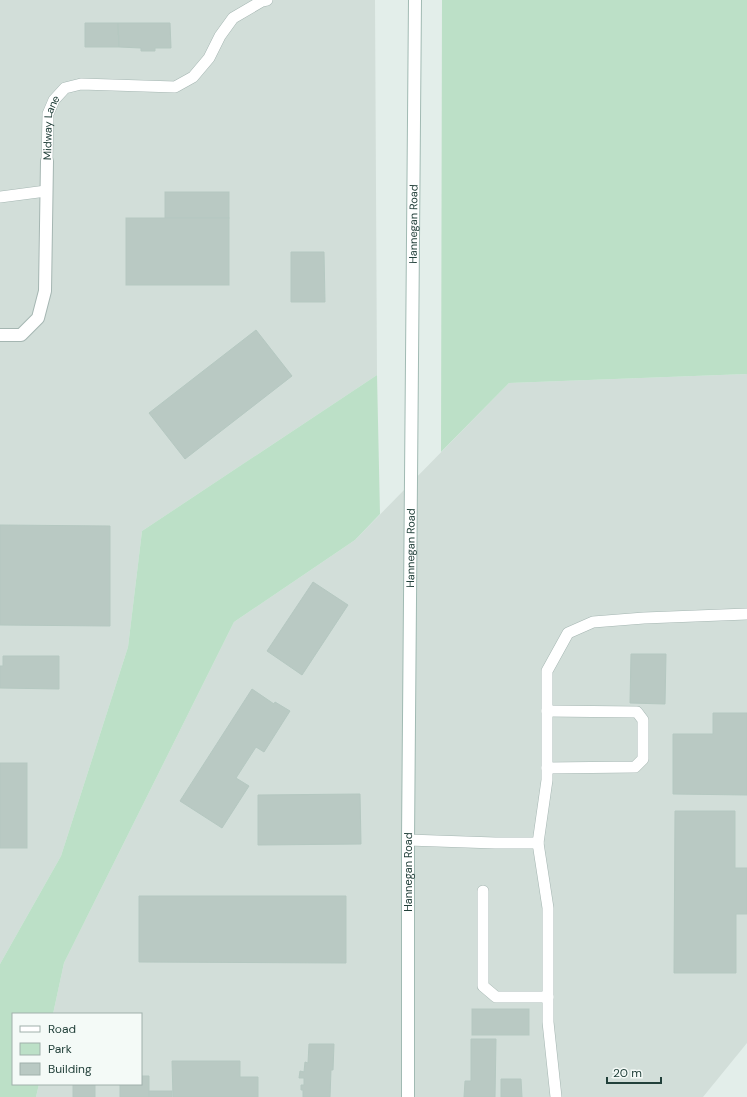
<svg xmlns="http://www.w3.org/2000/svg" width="747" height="1097" viewBox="0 0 747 1097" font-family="'DM Sans',sans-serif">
	<rect width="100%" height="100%" fill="#e3eeea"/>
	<g fill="#d2ded9">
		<path d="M0,0H375L377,375L142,531L128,647L61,856L0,964Z"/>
		<path d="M747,374V1043L703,1097H36L39,1084H141V1014H53L64,963L234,622L355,540L509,383Z"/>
	</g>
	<g fill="#bce0c7">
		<path d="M442,0H747V374L509,383L441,452Z"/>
		<path d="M377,375L380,514L355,540L234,622L64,963L53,1014H13V1084H39L36,1097H0V964L61,856L128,647L142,531Z"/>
	</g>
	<g fill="#b9c9c3" stroke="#b5c8c1">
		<path d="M85,23H118L119,47H85Z"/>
		<path d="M118,23H170L171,48H155V51H141V48L119,47Z"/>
		<rect x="165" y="192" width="64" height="26"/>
		<rect x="126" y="218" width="103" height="67"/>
		<path d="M291,252H324L325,302H291Z"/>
		<path d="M256,330L292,376L185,459L149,413Z"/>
		<path d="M0,525L110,526V626L0,625Z"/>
		<path d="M313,582L348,605L302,675L267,651Z"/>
		<path d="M631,654H666L665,704L630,703Z"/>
		<path d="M3,656H59V689L0,688V666H3Z"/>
		<path d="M252,689L274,704L275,702L290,711L264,752L256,747L236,778L249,786L222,828L180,801Z"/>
		<path d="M713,713H747V795L673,794V734H713Z"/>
		<rect x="0" y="763" width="27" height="85"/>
		<path d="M360,794L361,844L258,845V795Z"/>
		<path d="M675,811H735V868H747V914H736V973H674Z"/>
		<path d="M139,896H346V963L139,962Z"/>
		<rect x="472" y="1009" width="57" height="26"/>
		<path d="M471,1039H496L495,1097H464L465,1081H471Z"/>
		<path d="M309,1044H334L333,1070H331L330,1097H303V1090H301V1085H304V1078H299L300,1071L304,1072L305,1062L308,1063Z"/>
		<path d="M172,1061H240V1077H258V1097H173Z"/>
		<path d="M141,1076H149V1097H120V1084H141Z"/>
		<path d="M501,1079H521L522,1097H501Z"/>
		<rect x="73" y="1084" width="22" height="13"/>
		<rect x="149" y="1091" width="23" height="6"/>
	</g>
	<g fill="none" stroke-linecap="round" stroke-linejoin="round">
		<g stroke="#a5b6b2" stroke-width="12">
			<g id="lane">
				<path id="s1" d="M47,161L48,114L54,100L65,88L81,84L175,87L193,77L209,58L220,36L233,18L262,1L267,0"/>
				<path d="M0,197L46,191"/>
				<path d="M547,711L637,712L643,720V759L635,767L547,768"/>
				<path d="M408,840L495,843H538L547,780V671L568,633L593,622L644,618L747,614"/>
				<path d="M538,843L548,908V1022L556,1097"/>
				<path d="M483,891V986L496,997H548"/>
			</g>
		</g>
		<g stroke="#a5b6b2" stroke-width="14">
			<path id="street" d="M0,335H21L38,318L45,291L47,161"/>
		</g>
		<g stroke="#a1bab3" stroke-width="14">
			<g id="secondary">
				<path id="s2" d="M408,1097V840L415,0"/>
			</g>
		</g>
		<use href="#lane" stroke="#fff" stroke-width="11"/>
		<use href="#street" stroke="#fff" stroke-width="12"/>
		<use href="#secondary" stroke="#fff" stroke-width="12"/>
	</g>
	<g text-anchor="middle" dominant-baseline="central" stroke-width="3" stroke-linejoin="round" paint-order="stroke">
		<g font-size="11" fill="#22403a" stroke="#f4faf7">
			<text stroke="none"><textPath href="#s1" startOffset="34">Midway Lane</textPath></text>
			<text stroke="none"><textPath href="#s2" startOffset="873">Hannegan Road</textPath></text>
			<text stroke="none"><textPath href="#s2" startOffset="549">Hannegan Road</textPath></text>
			<text stroke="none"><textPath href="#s2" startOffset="225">Hannegan Road</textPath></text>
		</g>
	</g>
	<rect x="12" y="1013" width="130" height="72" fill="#f4faf7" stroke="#a0b0ab"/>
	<rect x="20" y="1026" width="20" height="6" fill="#ffffff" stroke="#a0b0ab"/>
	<text x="48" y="1033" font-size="12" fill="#22403a">Road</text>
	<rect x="20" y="1043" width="20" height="12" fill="#bce0c7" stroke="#a0b0ab"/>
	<text x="48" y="1053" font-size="12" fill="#22403a">Park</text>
	<rect x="20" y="1063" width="20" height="12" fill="#b9c9c3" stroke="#a0b0ab"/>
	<text x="48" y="1073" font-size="12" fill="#22403a">Building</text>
	<path d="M607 1077v6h54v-6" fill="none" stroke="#22403a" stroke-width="2"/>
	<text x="613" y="1077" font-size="12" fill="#22403a" stroke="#f4faf7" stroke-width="3" paint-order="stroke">20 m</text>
</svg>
